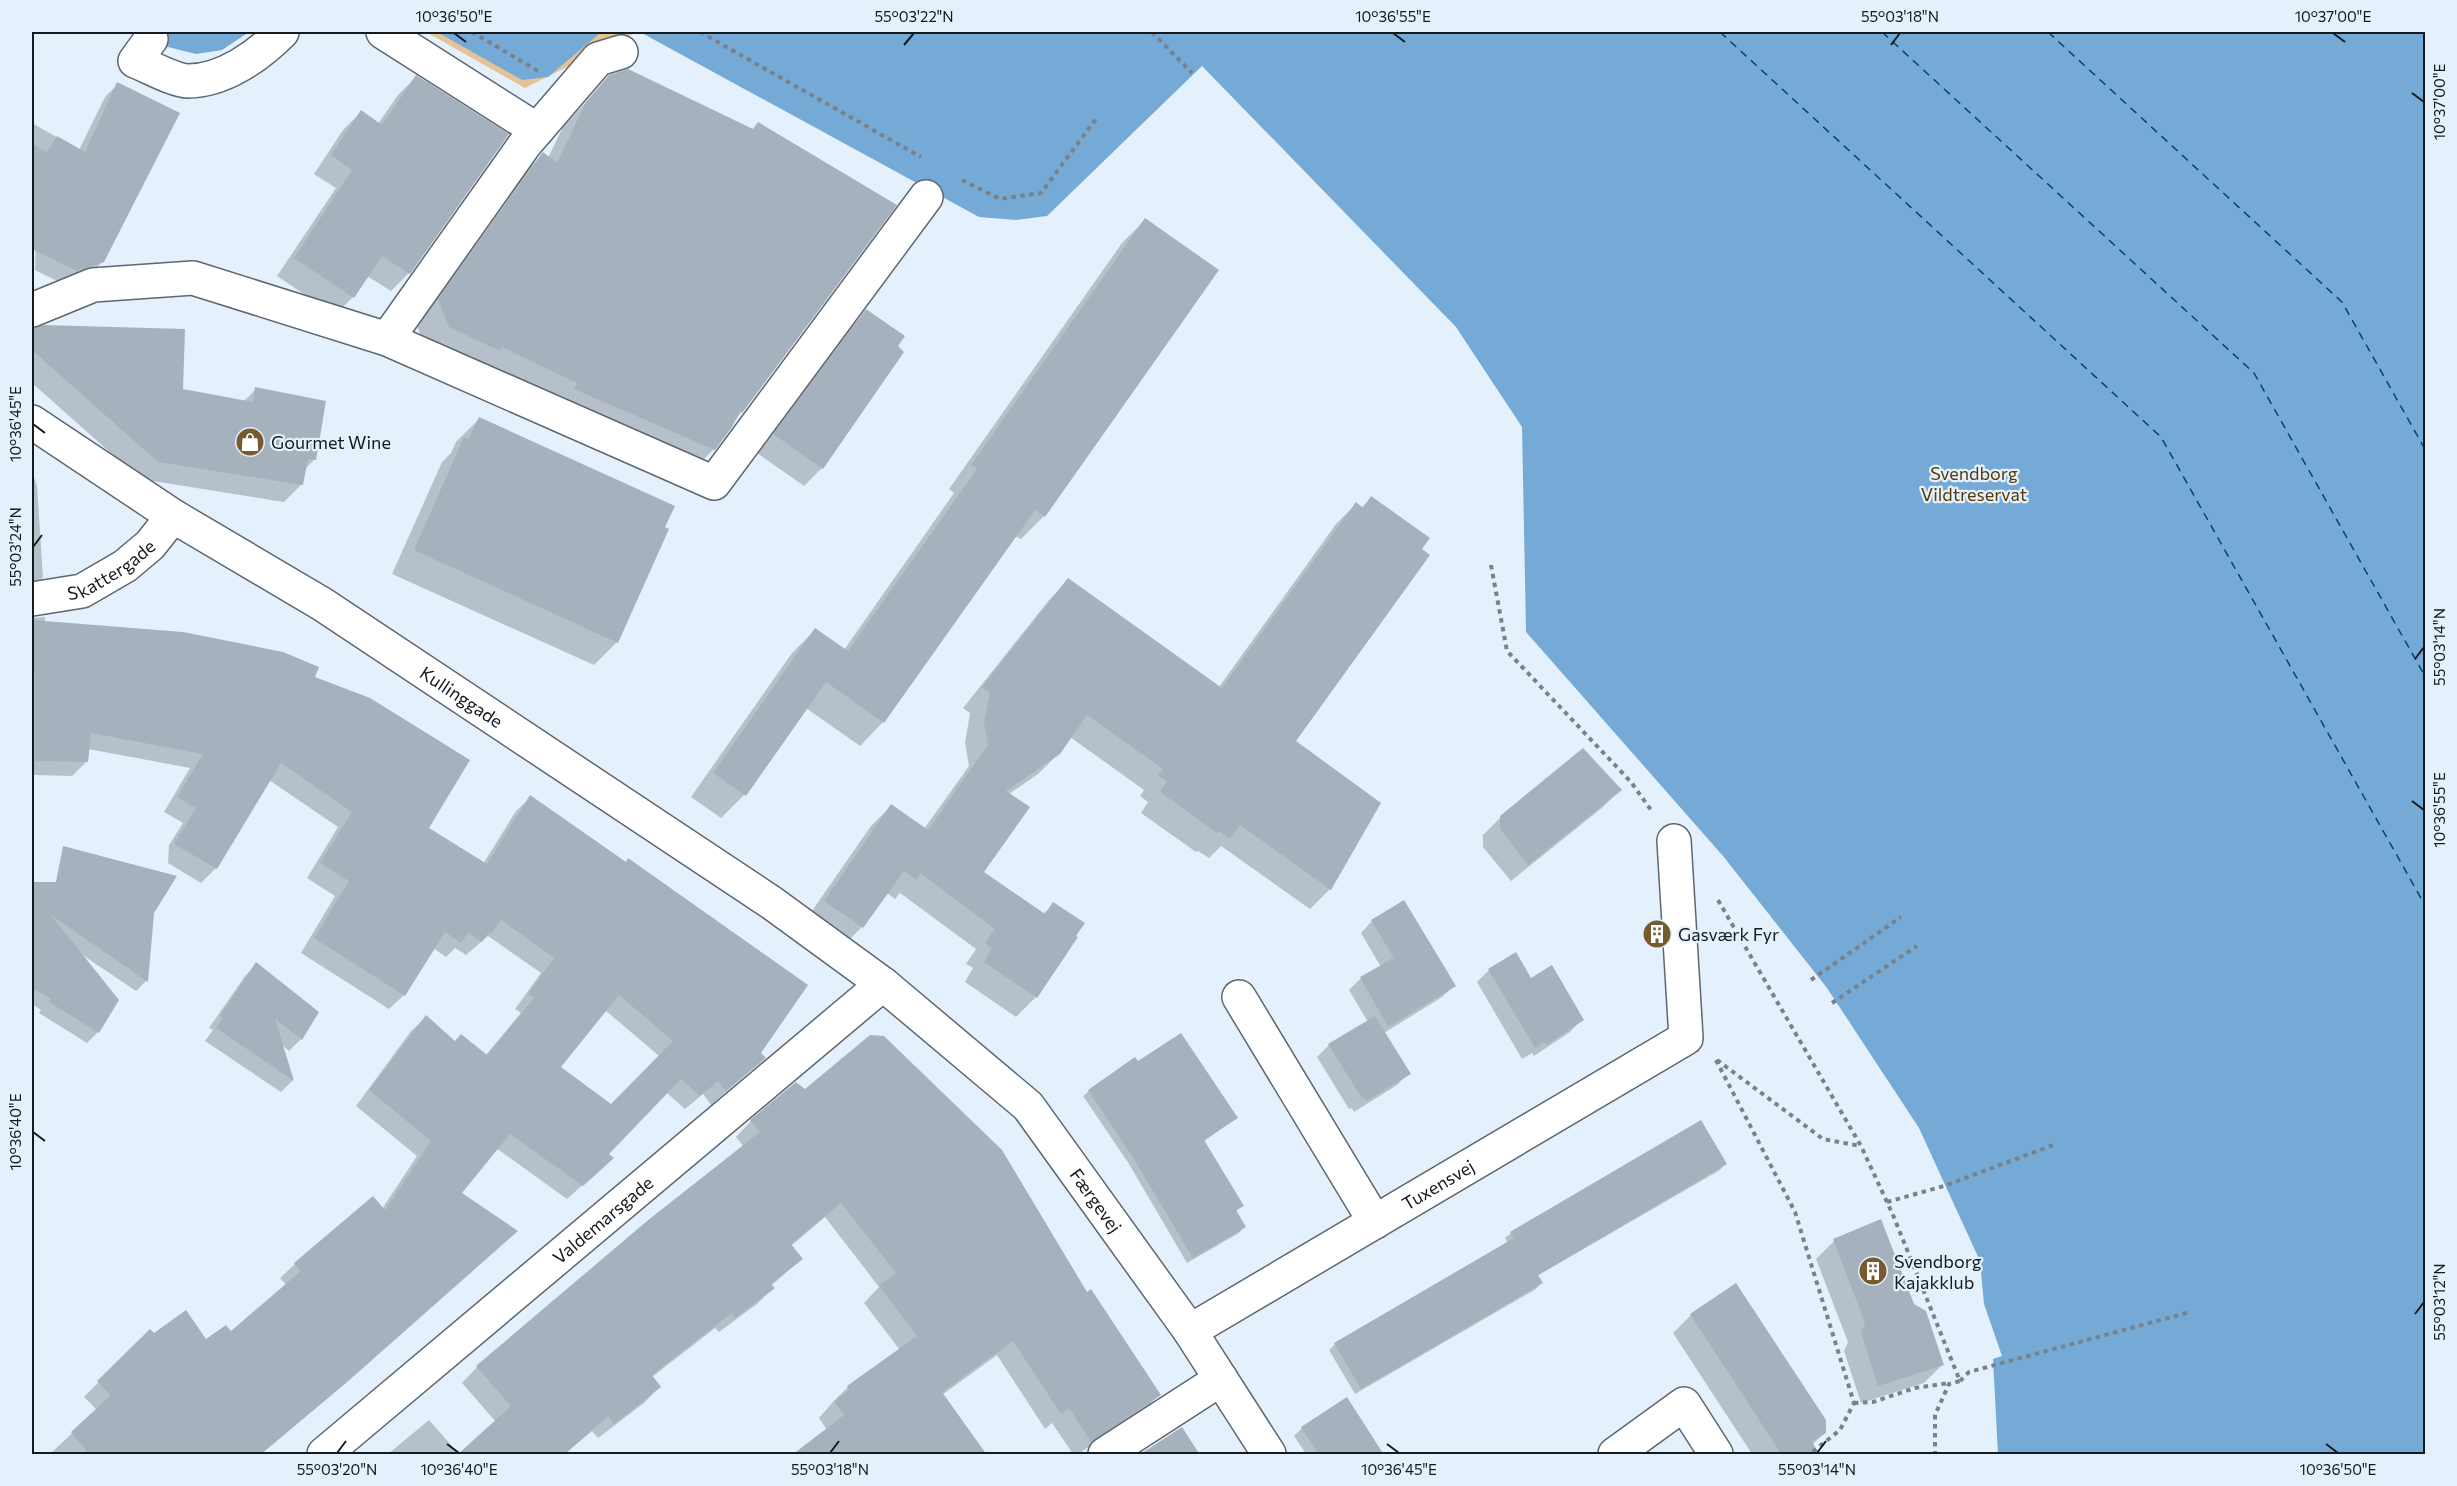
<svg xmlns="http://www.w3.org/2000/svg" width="2457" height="1486" viewBox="0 0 2457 1486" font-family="Commissioner,sans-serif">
	<rect width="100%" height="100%" fill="#e4f1fd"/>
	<path fill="#e4c496" d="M426,32H637L525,88Z"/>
	<g fill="#75aad7">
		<path d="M140,32H249L222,50L196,54L160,45Z"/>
		<path d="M437,32H619L599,34L548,77L522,80Z"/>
		<path d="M640,32H2425V1454H1998L1993,1359L2002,1356L1984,1304L1980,1261L1919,1128L1827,988L1723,856L1526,632L1522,427L1456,327L1202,66L1047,216L1016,220L979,217Z"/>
	</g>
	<g fill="#0003" fill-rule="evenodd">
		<path d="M416,77L507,135L409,273L391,291L367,276L353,297L335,315L277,276L336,188L314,174L343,130L361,112L378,124L398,95Z"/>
		<path d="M609,77L752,130L758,124L895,205L714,449L691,472L426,350L416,323L517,181L543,154L548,158L563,127Z"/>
		<path d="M118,84L103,261L90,275L63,284L35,270L36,234L32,243V123L79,150L105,97Z"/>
		<path d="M1145,220L1044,516L1021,539L1015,536L883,722L860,746L806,708L744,795L721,818L691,797L792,653L816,629L844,650L954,493L949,489L1122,243Z"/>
		<path d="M867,311L822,468L804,486L757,453L849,329Z"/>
		<path d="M46,327L182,391L243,402L256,389L315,459L304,470L302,484L284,502L140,479L32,383V341Z"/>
		<path d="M479,419L617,642L594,665L392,574L442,462L451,453L456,442Z"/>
		<path d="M32,471L37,486L43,577L32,589Z"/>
		<path d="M1371,498L1294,742L1379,803L1330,889L1310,909L1221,846L1209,858L1198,851L1196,852L1141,813L1148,802L1140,796L1144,790L1070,737L1059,753L1038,774L1009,794L982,873L1043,914L1054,904L1036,997L1016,1017L965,982L973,968L966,964L976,949L900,893L895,899L887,893L862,927L842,947L805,921L871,826L891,806L924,829L969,766L965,743L970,713L963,708L1049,600L1069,580L1219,687L1336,524L1356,504L1361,508Z"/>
		<path d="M45,617V623L313,678L427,829L483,864L516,811L531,797L764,1058L711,1105L703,1094L685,1109L666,1092L606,1155L612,1159L567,1199L496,1148L459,1194L516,1232L261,1454H50L97,1410L84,1397L149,1331L153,1335L206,1341L230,1334L287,1286L280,1278L295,1264L382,1209L417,1156L356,1106L411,1031L426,1017L455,1043L485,1056L521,1013L515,1009L541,973L488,936L466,955L455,948L446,957L433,948L404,995L389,1009L301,953L335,896L307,878L338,827L269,780L216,868L201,883L168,863L169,845L183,823L164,812L190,768L88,749L87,761L72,776L34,775V809L32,811V618ZM605,1010L659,1056L611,1106L559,1067Z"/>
		<path d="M1620,790L1603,807L1511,881L1483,847V835L1501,817Z"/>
		<path d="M169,886L152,912L146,981L136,991L81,954L98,1032L87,1043L39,1013L41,1010L32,1004V888Z"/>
		<path d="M1372,921L1454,986L1442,997L1384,1033L1409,1073L1397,1085L1354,1112L1352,1108L1349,1109L1317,1057L1329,1045L1368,1022L1349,990L1361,978L1381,967L1361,933Z"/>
		<path d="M257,964L317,1012L301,1039L289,1051L282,1045L293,1080L281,1092L205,1041L213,1030L209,1028L245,976Z"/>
		<path d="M1489,970L1531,980L1582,1019L1570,1032L1534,1056L1532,1053L1522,1059L1477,982Z"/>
		<path d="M1089,1091L1236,1118L1203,1142L1242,1206L1235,1212L1244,1227L1239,1233L1187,1263L1129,1164L1083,1096Z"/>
		<path d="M751,1121L1087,1294L1159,1395L1143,1411L1078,1454H1073L1052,1423L1045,1429L997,1355L942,1395L827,1430L819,1418L832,1403L848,1387L900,1350L864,1303L879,1287L825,1217L791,1246L801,1259L771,1286L773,1288L757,1304L719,1332L715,1328L652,1377L659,1387L644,1403L598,1438L592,1431L564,1454L496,1422L462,1383L477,1367L744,1147L736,1137Z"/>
		<path d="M1725,1164L1720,1170L1537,1276L1541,1283L1536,1289L1355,1394L1329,1350L1335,1344L1508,1243L1505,1238L1511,1233Z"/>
		<path d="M1834,1241L1913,1305L1942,1365L1924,1383L1861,1403L1844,1351L1848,1342L1816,1259Z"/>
		<path d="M1691,1315L1824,1433L1812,1445L1808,1454H1752L1673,1333Z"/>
		<path d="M1347,1399L1382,1454H1306L1294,1436L1302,1428Z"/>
		<path d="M429,1420L459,1454H388Z"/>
	</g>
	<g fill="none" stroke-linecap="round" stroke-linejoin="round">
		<g stroke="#02456f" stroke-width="1.5" stroke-dasharray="8 6" stroke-linecap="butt">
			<path d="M1720,32L2161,437L2426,907"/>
			<path d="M1882,32L2254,373L2426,678"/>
			<path d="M2048,32L2342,302L2426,451"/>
		</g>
	</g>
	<g fill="#a5b1bc" fill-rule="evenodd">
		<path d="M628,69L753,129L758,122L897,205L742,413L740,411L732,427L715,450L574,389L577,383L502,347L500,351L449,327L438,299L540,156L543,152L557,163L586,102L609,75Z"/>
		<path d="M416,75L509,134L410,274L382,256L354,298L294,258L352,170L331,155L361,110L382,125Z"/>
		<path d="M117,82L180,113L104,262L77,271L32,249V144L47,152L57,136L85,152Z"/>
		<path d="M1145,218L1219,270L1045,517L1035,510L884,723L826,682L746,796L713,773L815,628L848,651L977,469L971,465Z"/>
		<path d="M866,309L905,336L898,346L904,352L823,469L773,434Z"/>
		<path d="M44,325L185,329L183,389L253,402L255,387L326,401L316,460L308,459L303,485L158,462L32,350V328Z"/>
		<path d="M479,417L675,506L665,527L669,529L618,643L414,550L464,437L468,439Z"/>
		<path d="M1371,496L1430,538L1422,549L1430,555L1296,741L1381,803L1331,890L1240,825L1230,839L1219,831L1217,833L1160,792L1167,781L1158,776L1163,769L1087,715L1060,754L1006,791L1030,807L984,872L1045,914L1053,902L1085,923L1076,936L1078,937L1037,998L984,962L992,948L985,943L995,929L920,873L916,880L904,871L863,928L824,901L891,804L928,830L988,745L984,722L990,693L982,687L1068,578L1222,688L1356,502L1363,508Z"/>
		<path d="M32,620L183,632L283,652L319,667L315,677L370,698L470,760L429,828L487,864L530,795L626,862L628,858L808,985L761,1053L766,1058L726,1091L718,1081L700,1096L681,1079L609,1154L614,1158L583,1186L510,1134L462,1193L518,1231L346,1383L260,1455H90L71,1432L111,1395L97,1381L150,1329L154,1333L186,1310L206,1339L226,1325L231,1331L301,1271L294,1263L373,1196L385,1210L431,1141L369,1090L426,1015L455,1041L461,1034L487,1055L534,998L528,994L554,958L501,920L491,934L489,932L482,942L468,933L461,943L445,932L405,996L314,938L349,881L320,863L352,812L281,763L217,869L174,844L196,808L177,797L203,754L91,733L88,762L35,761V672L32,671ZM619,995L673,1041L611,1104L561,1067Z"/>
		<path d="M1583,748L1622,790L1528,865L1500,829V816Z"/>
		<path d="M63,846L177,876L154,913L148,982L51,915L119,1000L99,1033L49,1002L51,999L32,988V882H56Z"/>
		<path d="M1404,900L1456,986L1388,1027L1360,977L1394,958L1371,920Z"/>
		<path d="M1516,952L1531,978L1552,965L1584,1020L1546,1045L1544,1042L1535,1048L1488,969Z"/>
		<path d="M256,962L319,1012L302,1040L275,1019L294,1081L216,1028L223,1017L220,1016Z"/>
		<path d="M1375,1016L1411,1074L1366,1101L1364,1097L1362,1098L1328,1044Z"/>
		<path d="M1181,1033L1238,1118L1204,1140L1244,1206L1236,1210L1246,1227L1193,1258L1134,1159L1088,1090L1135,1057L1138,1061Z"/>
		<path d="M870,1035L884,1036L1002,1150L1087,1292L1091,1289L1161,1395L1091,1442L1069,1408L1061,1414L1013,1341L942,1392L987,1455H792L844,1415L834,1401L849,1390L847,1386L917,1336L879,1286L896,1273L841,1203L791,1244L803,1259L771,1284L775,1288L735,1318L732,1313L652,1375L661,1387L614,1424L608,1416L564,1455H457L511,1406L476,1366L647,1221L760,1132L750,1120L796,1082L805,1089Z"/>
		<path d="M1701,1120L1727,1164L1538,1275L1543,1283L1361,1389L1334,1343L1514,1238L1510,1232Z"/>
		<path d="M1881,1219L1914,1304L1926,1311L1944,1365L1878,1386L1861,1332L1865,1323L1833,1239Z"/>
		<path d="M1736,1283L1826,1420V1433L1812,1442L1820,1455H1782L1690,1314Z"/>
		<path d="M1347,1397L1384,1455H1319L1301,1427Z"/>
		<path d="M1182,1427L1200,1455H1139Z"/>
	</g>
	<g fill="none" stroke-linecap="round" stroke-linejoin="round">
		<g stroke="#5c6771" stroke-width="36">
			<g id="minor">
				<path d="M383,32L537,130"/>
				<path d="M151,39L135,61C148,66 175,81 188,81C223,81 258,56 282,32"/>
				<path d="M32,310L93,285L193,278L387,339L714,483L926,197"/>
				<path d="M387,339L525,144L598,59L621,52"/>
				<path id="s1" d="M32,422L173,516L322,604L772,903L883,984L1028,1106L1190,1331L1269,1454"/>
				<path id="s2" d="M32,599L82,591L125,566L150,545L173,516"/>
				<path d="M1239,997L1375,1222"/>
				<path id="s3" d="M1190,1331L1686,1038L1674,841"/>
				<path id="s4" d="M324,1454L883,984"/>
				<path d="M1105,1454L1221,1379"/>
				<path d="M1615,1454L1684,1404L1716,1454"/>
			</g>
		</g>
		<g stroke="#79828a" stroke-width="4" stroke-dasharray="4.5 4.5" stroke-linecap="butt">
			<path d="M472,32L538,71"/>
			<path d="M700,32L921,157"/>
			<path d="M1152,32L1192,73"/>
			<path d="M962,180L1000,199L1041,193L1098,116"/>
			<path d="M1491,565L1507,651L1631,782L1651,810"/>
			<path d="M1718,900L1861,1146L1893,1215L1960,1381L1949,1384L1935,1415V1454"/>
			<path d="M1811,980L1901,917"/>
			<path d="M1832,1003L1917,946"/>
			<path d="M1716,1060L1795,1212L1854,1403L1840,1430L1810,1454"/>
			<path d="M1717,1060L1823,1139L1860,1146"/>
			<path d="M1887,1202L1944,1186L2056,1144"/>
			<path d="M1960,1381L1969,1372L2190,1312"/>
			<path d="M1854,1403L1873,1402L1915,1388L1949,1383"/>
		</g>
		<use href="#minor" stroke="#fff" stroke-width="33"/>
	</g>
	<path fill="none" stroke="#151a1e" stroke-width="2" d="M454,33L466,42M1393,33L1405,42M2333,33L2345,42M904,45L914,33M1891,45L1900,33M2412,93L2424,102M33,424L45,433M33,547L42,535M2415,659L2424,647M2412,801L2424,810M33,1132L45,1141M2415,1314L2424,1302M447,1444L459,1453M1387,1444L1399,1453M2326,1444L2338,1453M337,1453L346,1441M830,1453L839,1441M1817,1453L1826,1441"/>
	<defs>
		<g id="shop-disc" transform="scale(1.5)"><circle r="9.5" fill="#775a2d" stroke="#e4f1fd"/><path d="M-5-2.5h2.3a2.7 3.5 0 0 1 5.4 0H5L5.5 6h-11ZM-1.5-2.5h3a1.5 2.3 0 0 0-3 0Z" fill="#fff"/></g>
		<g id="building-disc" transform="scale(1.5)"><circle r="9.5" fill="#775a2d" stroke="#e4f1fd"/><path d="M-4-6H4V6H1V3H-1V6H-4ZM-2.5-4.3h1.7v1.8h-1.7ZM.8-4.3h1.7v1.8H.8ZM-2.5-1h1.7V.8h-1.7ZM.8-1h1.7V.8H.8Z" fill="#fff"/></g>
	</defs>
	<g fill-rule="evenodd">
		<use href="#shop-disc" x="250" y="442"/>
		<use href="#building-disc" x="1657" y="934"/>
		<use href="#building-disc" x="1873" y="1271"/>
	</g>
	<g text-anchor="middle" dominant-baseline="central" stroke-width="4.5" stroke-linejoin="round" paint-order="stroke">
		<g font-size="18" fill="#151a1e" stroke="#e4f1fd" text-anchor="start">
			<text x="271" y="442">Gourmet Wine</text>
			<text x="1678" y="934">Gasværk Fyr</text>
			<text x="1894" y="1261">Svendborg<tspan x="1894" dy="21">Kajakklub</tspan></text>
		</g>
		<g font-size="18" fill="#54390b" stroke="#e4f1fd">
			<text x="1974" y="473">Svendborg<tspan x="1974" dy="21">Vildtreservat</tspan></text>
		</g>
		<g font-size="18" fill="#151a1e" stroke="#e4f1fd">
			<text stroke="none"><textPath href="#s2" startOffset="86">Skattergade</textPath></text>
			<text stroke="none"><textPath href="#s1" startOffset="510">Kullinggade</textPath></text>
			<text stroke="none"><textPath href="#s3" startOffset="288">Tuxensvej</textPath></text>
			<text stroke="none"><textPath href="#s1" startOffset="1326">Færgevej</textPath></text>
			<text stroke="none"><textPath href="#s4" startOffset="364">Valdemarsgade</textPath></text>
		</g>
	</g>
	<rect width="2457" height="1486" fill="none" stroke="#e4f1fd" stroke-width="66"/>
	<rect x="33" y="33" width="2391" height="1420" fill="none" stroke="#151a1e" stroke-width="2"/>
	<g font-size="15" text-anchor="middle" fill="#151a1e">
		<text x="454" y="22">10°36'50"E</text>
		<text x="914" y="22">55°03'22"N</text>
		<text x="1393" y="22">10°36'55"E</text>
		<text x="1900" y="22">55°03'18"N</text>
		<text x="2333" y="22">10°37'00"E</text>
		<text transform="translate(2440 102) rotate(-90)" y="5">10°37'00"E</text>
		<text transform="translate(16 424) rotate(-90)" y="5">10°36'45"E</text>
		<text transform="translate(16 547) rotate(-90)" y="5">55°03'24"N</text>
		<text transform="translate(2440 647) rotate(-90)" y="5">55°03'14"N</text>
		<text transform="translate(2440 810) rotate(-90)" y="5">10°36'55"E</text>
		<text transform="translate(16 1132) rotate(-90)" y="5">10°36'40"E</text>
		<text transform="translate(2440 1302) rotate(-90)" y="5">55°03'12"N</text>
		<text x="337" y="1475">55°03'20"N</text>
		<text x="459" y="1475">10°36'40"E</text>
		<text x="830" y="1475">55°03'18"N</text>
		<text x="1399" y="1475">10°36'45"E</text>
		<text x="1817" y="1475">55°03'14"N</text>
		<text x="2338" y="1475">10°36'50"E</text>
	</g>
</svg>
